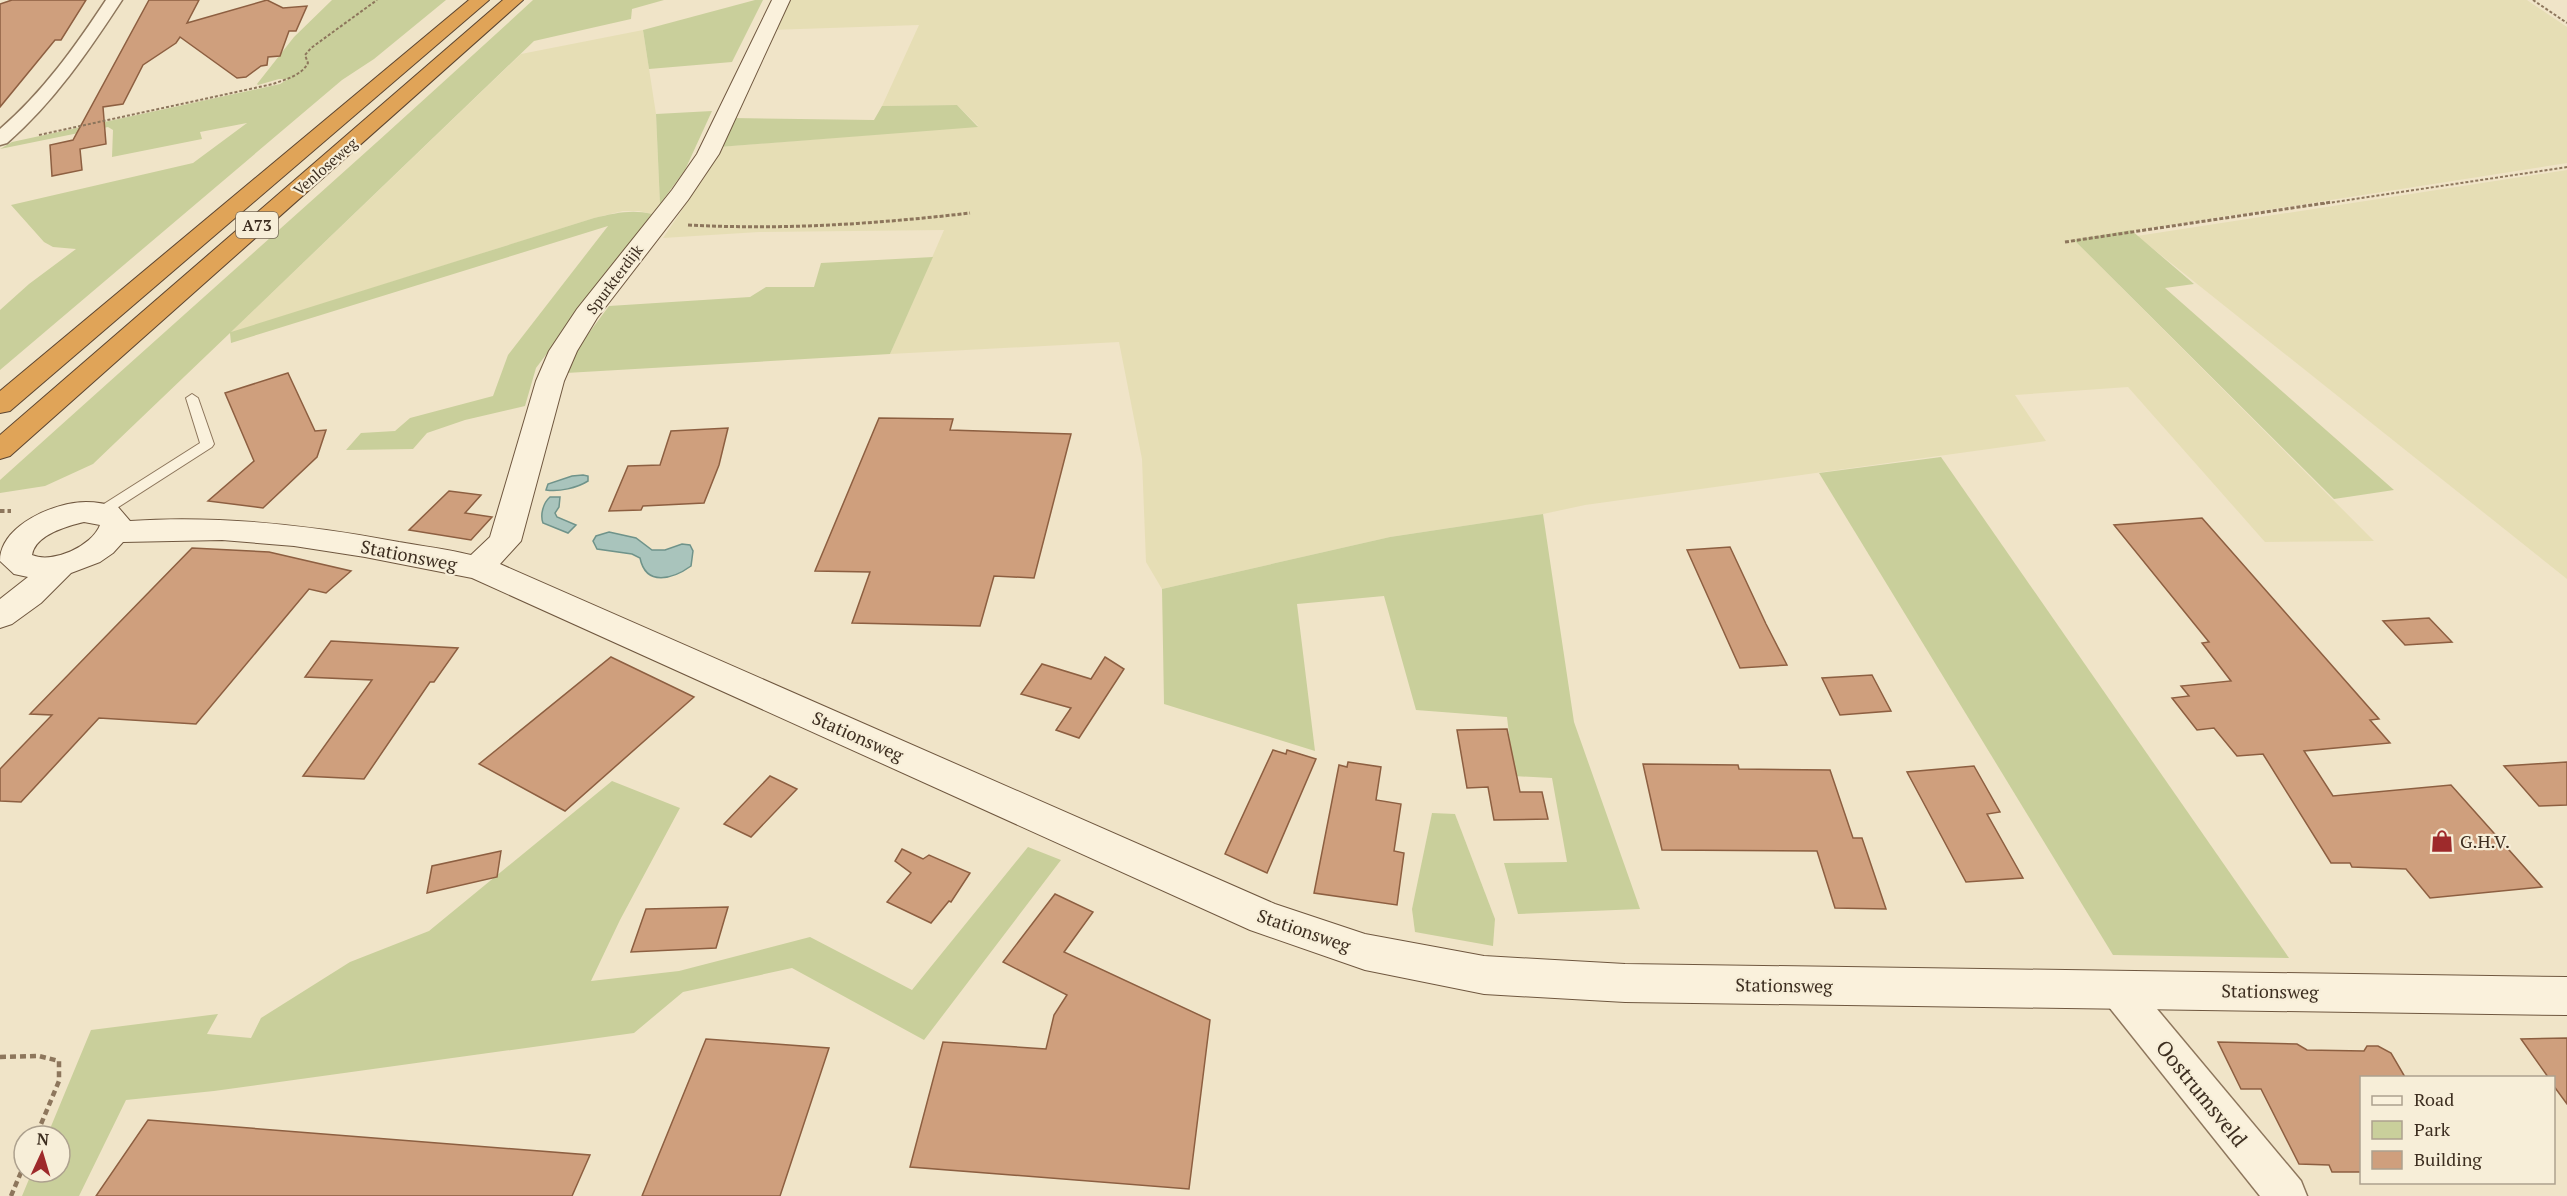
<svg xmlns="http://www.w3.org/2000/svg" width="2567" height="1196" viewBox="0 0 2567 1196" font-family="'PT Serif',serif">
	<rect width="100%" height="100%" fill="#f0e4c8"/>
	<g fill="#e6deb5">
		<path d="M784,0H2527L2567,27V163L2074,240L2374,541L2265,542L2128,387L2015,395L2046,441L1585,505L1543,514L1390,537L1162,589L1146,562L1142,459L1119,342L890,354L944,230L759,232L663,238L705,176L719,147L978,126L957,105L882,106L919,25L770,30Z"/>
		<path d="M643,30L656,114L660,204L652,214L639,211H623L594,218L230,333L521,54Z"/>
		<path d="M2567,170V579L2137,236Z"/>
	</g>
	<g fill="#c9cf9b">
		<path d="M332,0H446L374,59L342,80L0,370V310L29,284L76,249L53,247L44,242L11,205L193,163L247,123L200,132L202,139L112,157L113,130L108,127L0,149L12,142L280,84L288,79H279L258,85L257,84L294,37Z"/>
		<path d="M533,0H664L632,9L631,19L534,41L231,332L594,218C615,213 632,209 652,214L536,368L525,406L465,420L427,433L413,449L346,450L361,433L395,431L410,418L493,396L508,355L608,226L231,343L230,333L93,464L45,486L0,493V480C177,320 357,162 533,0Z"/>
		<path d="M755,0H763L732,62L649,69L643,30Z"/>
		<path d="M957,105L978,127L719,147L732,118L874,120L882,106Z"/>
		<path d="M712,111L685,170L660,204L656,114Z"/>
		<path d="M2131,230L2194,284L2165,288L2394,490L2334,499L2074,240Z"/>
		<path d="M933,257L890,354L566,373L568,361L609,306L750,297L766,287H814L821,263Z"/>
		<path d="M1941,457L2289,958L2113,955L1819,473Z"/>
		<path d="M1543,514L1574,722L1640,909L1518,914L1504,863L1567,862L1552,778L1514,776L1507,717L1416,710L1384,596L1297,604L1315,751L1164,704L1162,589L1390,537Z"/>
		<path d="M612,781L680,808L620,920L591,981L679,971L810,937L912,990L1028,847L1061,860L924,1040L792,968L683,992L634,1033L214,1091L126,1100L79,1196H22L32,1172H60V1136H47L91,1030L218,1014L207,1034L251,1038L261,1018L350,962L429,931Z"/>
		<path d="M1432,813L1455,814L1495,919L1493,946L1415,932L1412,909Z"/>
	</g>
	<g fill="#a9c4bc" stroke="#6f938a" stroke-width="1.5">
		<path d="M583,475L588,476V481C577,488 559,492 546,490L548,484L572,476Z"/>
		<path d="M550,497H560L559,507L555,513L557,517L576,525L568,533L543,523C540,515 543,503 550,497Z"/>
		<path d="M609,532L636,538L652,550H665L682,544L690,545L693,551L691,566C673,579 646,587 640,558L632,554L597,549L593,541L596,536Z"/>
	</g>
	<g fill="#cf9f7d" stroke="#8d5f41" stroke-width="1.5">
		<path d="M12,0H86L61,40H55L0,107V4Z"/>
		<path d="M149,0H199L187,23L267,0L283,8L307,6L296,31H289L280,56L268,57L267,65L261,66L246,77L237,78L180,37L176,43L143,65L123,104L103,107L106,144L80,149L82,170L52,176L50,145L73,140Z"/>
		<path d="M288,373L315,431L326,430L317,457L263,508L208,501L254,461L225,393Z"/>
		<path d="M879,418L953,419L950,430L1071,434L1034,578L994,576L980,626L852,623L870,572L815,571Z"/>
		<path d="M728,428L719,465L704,503L643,506L641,510L609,511L628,466L660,465L671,431Z"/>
		<path d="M449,491L481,495L465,513L492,517L471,540L409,530Z"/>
		<path d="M2202,518L2379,719L2370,720L2390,743L2304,751L2333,796L2451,785L2542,887L2430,898L2406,869L2352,867L2350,863H2331L2263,754L2237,756L2214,728L2197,730L2172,698L2189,696L2181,686L2231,681L2202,643L2209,642L2114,525Z"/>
		<path d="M1730,547L1766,624L1787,665L1740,668L1687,550Z"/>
		<path d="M192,548L269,552L351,571L326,593L309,589L196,724L99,718L21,802L0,801V769L52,715L30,714Z"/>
		<path d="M2429,618L2452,642L2405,645L2383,621Z"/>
		<path d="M331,641L458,648L434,682H430L364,779L303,776L372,680L305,677Z"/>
		<path d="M611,657L694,697L565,811L479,764Z"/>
		<path d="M1105,657L1124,669L1079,738L1056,730L1071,708L1021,694L1042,664L1091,679Z"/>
		<path d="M1872,675L1891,711L1840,715L1822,678Z"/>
		<path d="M1507,729L1520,792H1542L1548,819L1494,820L1488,787L1467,788L1457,730Z"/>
		<path d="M1273,750L1286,754L1287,750L1316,759L1267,873L1225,854Z"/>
		<path d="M1348,762L1381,767L1376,800L1401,804L1394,851L1404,853L1397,905L1314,893L1339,765L1347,767Z"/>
		<path d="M2567,762V805L2539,806L2504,766Z"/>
		<path d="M1643,764L1738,765L1739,769L1830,770L1853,838H1862L1886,909L1835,908L1817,851L1662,850Z"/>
		<path d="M1974,766L2000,812L1987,814L2023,878L1966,882L1907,772Z"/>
		<path d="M770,776L797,789L751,837L724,824Z"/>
		<path d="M902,849L923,859L929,855L970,873L951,902L949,901L931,923L887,902L911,873L895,861Z"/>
		<path d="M501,851L497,877L427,893L432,866Z"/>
		<path d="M1055,894L1093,912L1064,952L1210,1020L1189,1189L910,1167L943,1042L1046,1049L1054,1015L1067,995L1003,962Z"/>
		<path d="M728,907L716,948L631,952L646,909Z"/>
		<path d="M2567,1038V1104L2553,1085V1077H2548L2521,1039Z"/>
		<path d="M706,1039L829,1048L780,1196H642Z"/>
		<path d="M2218,1042L2297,1044L2307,1050L2364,1051L2367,1046H2378L2391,1053L2405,1077H2361V1172H2332L2329,1165L2299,1164L2261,1089H2241Z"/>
		<path d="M148,1120L590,1155L572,1196H96Z"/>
	</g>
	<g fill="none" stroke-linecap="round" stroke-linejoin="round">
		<g stroke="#8d765c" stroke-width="2">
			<path id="lane" d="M192,394L198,398L214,444L212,447L106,515H96L94,512L96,509L200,443L186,398Z"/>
		</g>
		<g stroke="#8d765c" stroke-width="3">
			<g id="street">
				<path d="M106,0H122C88,52 54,102 7,143L0,145V129C43,92 75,47 106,0Z"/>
				<path d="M2118,974L2131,978L2301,1181L2307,1196H2260L2105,1002L2100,990L2105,978Z"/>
			</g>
		</g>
		<g stroke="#6f573f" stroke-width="2">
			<path id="secondary" d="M772,0H790L719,154L688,200L597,318L577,351L564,381L521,541L500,564L1275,904L1365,934L1484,956L1625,964L2567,977V1015L1625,1002L1484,994L1365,970L1250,930L472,578L365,557L294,546L222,540L123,542L113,553L100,562L71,573L41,603L12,624L0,628V599L28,577L14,574L0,561C0,525 55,502 86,502C96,502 108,504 118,507L130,521C221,515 310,525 399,542C423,546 447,549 471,555L490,537L536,381L549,351L577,309L672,190L697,154ZM84,522L100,525C92,546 53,564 32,555C35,535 67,526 84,522Z"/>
		</g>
		<g stroke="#5b4430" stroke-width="2">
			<g id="highway">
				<path d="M469,0H489L10,411L0,413V391Z"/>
				<path d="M503,0H523L10,456L0,459V435Z"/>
			</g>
		</g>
		<g stroke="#8d765c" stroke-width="2" stroke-dasharray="3 2" stroke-linecap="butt">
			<path d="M2533,0L2567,23"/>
			<path d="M39,135L273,84C286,79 301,76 308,63L305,55L311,48L377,0"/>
			<path d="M2322,204L2567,167"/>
		</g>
		<g stroke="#8d765c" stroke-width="3" stroke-dasharray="4 2" stroke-linecap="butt">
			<path d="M688,225C783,230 876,224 970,213"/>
			<path d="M2065,242L2332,202"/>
		</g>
		<path stroke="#8d765c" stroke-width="4" stroke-dasharray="4.5 3" stroke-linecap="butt" d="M0,511H11"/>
		<g stroke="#8d765c" stroke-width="4.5" stroke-dasharray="6 4" stroke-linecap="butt">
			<path d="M0,1057L39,1056L59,1061V1081L36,1136"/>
			<path d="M11,1196L24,1165"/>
		</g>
		<use href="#lane" fill="#faf1dc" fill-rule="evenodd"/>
		<use href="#street" fill="#faf1dc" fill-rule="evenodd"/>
		<use href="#secondary" fill="#faf1dc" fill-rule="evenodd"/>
		<use href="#highway" fill="#e0a458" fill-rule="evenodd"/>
	</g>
	<defs>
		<g id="shop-bare" transform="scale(1.8)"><path d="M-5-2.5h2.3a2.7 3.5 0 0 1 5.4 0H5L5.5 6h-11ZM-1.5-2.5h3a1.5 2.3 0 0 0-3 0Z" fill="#9e2a2b" stroke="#f7eed8" stroke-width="2.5" paint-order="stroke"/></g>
	</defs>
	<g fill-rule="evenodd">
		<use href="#shop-bare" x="2442" y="841"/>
	</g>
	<g text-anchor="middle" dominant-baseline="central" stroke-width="4.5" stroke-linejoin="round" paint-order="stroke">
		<g font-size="15" fill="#3d2e20" stroke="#f7eed8">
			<text transform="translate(325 166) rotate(-41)">Venloseweg</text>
			<text transform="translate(614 279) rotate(-53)">Spurkterdijk</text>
		</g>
		<rect fill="#f7eed8" stroke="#756857" stroke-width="1.5" x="236" y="212" width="42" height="26" rx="4.5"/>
		<g font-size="16" font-weight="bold" fill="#3d2e20">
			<text x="257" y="225">A73</text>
		</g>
		<g font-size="18" fill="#3d2e20" stroke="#f7eed8">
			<text transform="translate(409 555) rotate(11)">Stationsweg</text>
			<text transform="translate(858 736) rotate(24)">Stationsweg</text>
			<text transform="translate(1304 930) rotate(19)">Stationsweg</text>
			<text transform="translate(1784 985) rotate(1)">Stationsweg</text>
			<text transform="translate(2270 991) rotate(1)">Stationsweg</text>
		</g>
		<g font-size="18" fill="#3d2e20" stroke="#f7eed8" text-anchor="start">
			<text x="2460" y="841">G.H.V.</text>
		</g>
		<g font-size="21" fill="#3d2e20" stroke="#f7eed8">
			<text transform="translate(2202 1093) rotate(51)">Oostrumsveld</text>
		</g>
	</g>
	<rect x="2360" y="1076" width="195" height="108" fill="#f7eed8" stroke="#ada18e" stroke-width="1.5"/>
	<rect x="2372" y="1096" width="30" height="9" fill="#faf1dc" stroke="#ada18e" stroke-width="1.5"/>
	<text x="2414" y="1106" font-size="18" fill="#3d2e20">Road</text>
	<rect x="2372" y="1121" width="30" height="18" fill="#c9cf9b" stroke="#ada18e" stroke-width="1.5"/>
	<text x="2414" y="1136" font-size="18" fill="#3d2e20">Park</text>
	<rect x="2372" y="1151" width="30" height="18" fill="#cf9f7d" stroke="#ada18e" stroke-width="1.5"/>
	<text x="2414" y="1166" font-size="18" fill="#3d2e20">Building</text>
	<g transform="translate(42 1154) rotate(4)"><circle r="28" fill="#f7eed8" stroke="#ada18e" stroke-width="1.5"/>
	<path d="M0-4.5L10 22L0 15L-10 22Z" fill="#9e2a2b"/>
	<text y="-9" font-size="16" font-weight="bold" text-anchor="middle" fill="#3d2e20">N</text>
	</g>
</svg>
